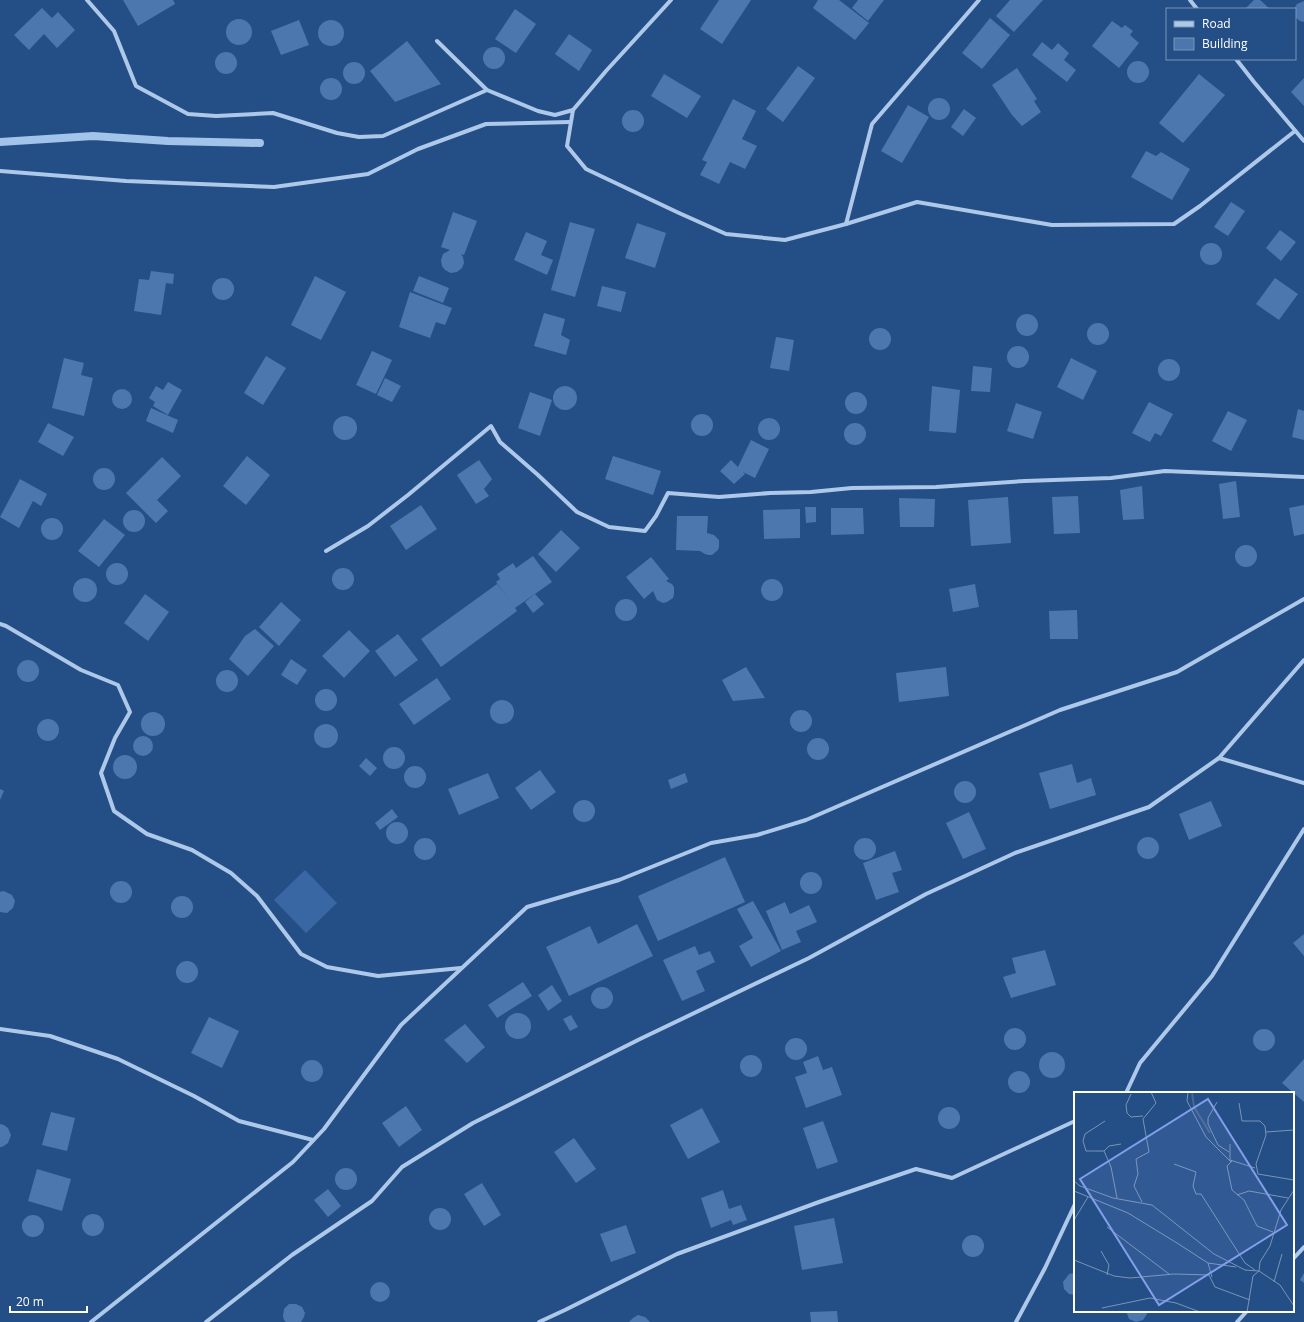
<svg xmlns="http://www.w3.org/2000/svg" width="1304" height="1322" viewBox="0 0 1304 1322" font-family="'Open Sans',sans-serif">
	<rect width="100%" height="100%" fill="#234e86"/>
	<path fill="#3867a3" d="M305,870L337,903L306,933L274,900Z"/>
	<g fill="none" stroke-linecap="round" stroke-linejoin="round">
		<path stroke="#a2c3ea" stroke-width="8" d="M0,142L93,136L168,141L260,143"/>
	</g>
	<g fill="#4c77ae">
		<path d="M123,0H173L175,4L138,26Z"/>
		<path d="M719,0H751L722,44L700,29Z"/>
		<path d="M818,0H839L869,23L855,40L813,8Z"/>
		<path d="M858,0H884L868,21L852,8Z"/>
		<path d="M1010,0H1043L1014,32L996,16Z"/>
		<path d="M1254,0H1260L1270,9H1245Z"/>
		<path d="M1304,1V22L1300,21L1295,17L1294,9L1297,4Z"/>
		<path d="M42,8L52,18L58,12L75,30L57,48L44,34L29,50L14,35Z"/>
		<path d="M515,9L536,24L516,53L495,39Z"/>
		<path d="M990,18L1010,35L982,69L962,53Z"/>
		<circle cx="239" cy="32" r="13"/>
		<path d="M299,20L309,45L281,55L271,31Z"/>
		<circle cx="331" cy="33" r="13"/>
		<path d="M1112,21L1122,28L1125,25L1133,31L1130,35L1139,43L1119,68L1092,46Z"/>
		<path d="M569,34L592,50L579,71L555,54Z"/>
		<path d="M407,41L441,84L395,102L370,71Z"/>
		<path d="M1042,42L1052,50L1058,43L1069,53L1064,60L1076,70L1067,82L1032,55Z"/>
		<circle cx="494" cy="58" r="11"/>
		<circle cx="226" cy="63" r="11"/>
		<circle cx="1138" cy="72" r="11"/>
		<circle cx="354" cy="73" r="11"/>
		<path d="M798,66L815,78L783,122L766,109Z"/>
		<path d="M1017,68L1037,99L1034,101L1041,112L1022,126L1012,115L992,85Z"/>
		<path d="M664,74L701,96L687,118L651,96Z"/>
		<path d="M1199,74L1225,95L1183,143L1159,123Z"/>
		<path d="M1304,78V106L1291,92Z"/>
		<circle cx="331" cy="89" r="11"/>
		<circle cx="939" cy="109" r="11"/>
		<path d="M733,99L756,111L742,139L757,146L745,169L730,162L719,184L700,175L707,162L702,160Z"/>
		<path d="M908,105L929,117L902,163L881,151Z"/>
		<path d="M964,109L976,118L963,136L951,127Z"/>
		<circle cx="633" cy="121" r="11"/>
		<path d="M1146,151L1156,156L1161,152L1190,169L1172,200L1131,177Z"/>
		<path d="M1231,202L1245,211L1228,236L1214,227Z"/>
		<path d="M453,212L477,221L464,255L461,254L463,257L464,263L462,268L457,272L451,273L445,270L442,266L441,260L443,254L450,250L441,247Z"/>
		<path d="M570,222L595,229L575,297L551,290Z"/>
		<path d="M637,223L666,233L655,268L625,258Z"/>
		<path d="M1280,230L1296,242L1281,261L1266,248Z"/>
		<path d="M526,232L547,241L541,255L553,260L547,275L514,260Z"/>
		<circle cx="1211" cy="254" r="11"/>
		<path d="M151,271L174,274L173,284L166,283L161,315L134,311L139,279L149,280Z"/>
		<path d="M315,276L346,292L321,340L291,325Z"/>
		<path d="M419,276L449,288L443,303L413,291Z"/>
		<circle cx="223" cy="289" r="11"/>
		<path d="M1275,278L1298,294L1279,320L1256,304Z"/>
		<path d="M602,286L626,292L621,312L597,306Z"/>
		<path d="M410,292L452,308L445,325L436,322L430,338L399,327Z"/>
		<path d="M544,313L565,319L561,335L570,340L566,355L534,346Z"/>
		<circle cx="1027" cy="325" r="11"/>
		<circle cx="1098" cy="334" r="11"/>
		<circle cx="880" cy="339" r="11"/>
		<path d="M776,337L794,340L789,371L770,368Z"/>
		<circle cx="1018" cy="357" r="11"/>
		<path d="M372,351L392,360L376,394L356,385Z"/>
		<path d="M266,356L286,368L263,405L244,393Z"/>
		<path d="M64,358L84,363L81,375L93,378L84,416L52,408Z"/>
		<path d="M1071,358L1097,371L1083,400L1057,387Z"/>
		<circle cx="1169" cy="370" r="11"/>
		<path d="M973,366L992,368L990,392L971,391Z"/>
		<path d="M385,378L401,386L392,402L377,395Z"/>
		<path d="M168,382L182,390L168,415L153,406L155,402L149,398L156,386L163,390Z"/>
		<path d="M932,386L960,390L956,433L929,431Z"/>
		<circle cx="565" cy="398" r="12"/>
		<circle cx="122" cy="399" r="10"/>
		<path d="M530,392L552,400L540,436L518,428Z"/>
		<circle cx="856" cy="403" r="11"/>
		<path d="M1149,402L1173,414L1161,436L1155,433L1150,442L1132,433Z"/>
		<path d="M1016,403L1042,412L1033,439L1007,431Z"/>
		<path d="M151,408L178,420L173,433L146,421Z"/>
		<path d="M1298,409L1304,411V440L1292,437Z"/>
		<path d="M1228,411L1247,420L1231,451L1212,441Z"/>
		<circle cx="702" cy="425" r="11"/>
		<circle cx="345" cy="428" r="12"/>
		<circle cx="769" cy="429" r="11"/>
		<path d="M48,423L74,437L63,456L38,442Z"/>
		<circle cx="855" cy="434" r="11"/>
		<path d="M751,440L769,449L755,478L743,472L745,474L734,484L720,471L731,460L738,467Z"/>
		<path d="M247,456L270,475L246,505L223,486Z"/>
		<path d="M613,456L661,471L653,495L605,479Z"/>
		<path d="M162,457L181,476L157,500L168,511L156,523L126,493Z"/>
		<path d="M479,460L492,479L484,489L489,496L476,504L457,475Z"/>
		<circle cx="104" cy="479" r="11"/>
		<path d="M20,479L47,494L41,506L33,501L19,528L0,517Z"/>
		<path d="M1236,481L1240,517L1223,519L1219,484Z"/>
		<path d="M1142,486L1144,519L1123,520L1120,490Z"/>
		<path d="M1078,496L1080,533L1054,534L1052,497Z"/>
		<path d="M1008,497L1011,543L971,546L968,500Z"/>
		<path d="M899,498L935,499L934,527H900Z"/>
		<path d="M421,505L437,529L406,550L390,526Z"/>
		<path d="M1304,505V534L1294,536L1289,508Z"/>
		<path d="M805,507H816V522L806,523Z"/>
		<path d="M831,508H863L864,534L831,535Z"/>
		<path d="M800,509V538L764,539L763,510Z"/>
		<circle cx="134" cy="521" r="11"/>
		<path d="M677,516H708L707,533L714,535L719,540V547L718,550L712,555H708L705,554L700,551L676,550Z"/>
		<circle cx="52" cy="529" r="11"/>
		<path d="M104,519L125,535L99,567L78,551Z"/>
		<path d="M561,530L580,548L556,572L538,554Z"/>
		<circle cx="1246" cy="556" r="11"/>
		<path d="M533,556L552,582L515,608L517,611L441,667L421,639L497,584L508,598L496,582L500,579L497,574L513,563L516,568Z"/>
		<path d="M651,557L669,579L666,581L672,584L674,587V594L673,598L667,602L663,603L657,600L653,591L644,599L626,577Z"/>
		<circle cx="117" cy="574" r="11"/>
		<circle cx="343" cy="579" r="11"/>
		<circle cx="85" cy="590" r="12"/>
		<circle cx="772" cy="590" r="11"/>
		<path d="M975,584L979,607L953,612L949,589Z"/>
		<path d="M145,594L169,612L148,641L124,623Z"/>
		<path d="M535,594L544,604L533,613L525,602Z"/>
		<circle cx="626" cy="610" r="11"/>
		<path d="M281,602L301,620L279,646L259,627Z"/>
		<path d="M1077,610L1078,639H1050L1049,611Z"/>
		<path d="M255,629L274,646L248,676L229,659L245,636Z"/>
		<path d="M349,630L370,651L344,678L322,656Z"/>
		<path d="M398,634L418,660L395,677L375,651Z"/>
		<path d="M291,659L307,670L297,685L281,675Z"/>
		<circle cx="28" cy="671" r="11"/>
		<path d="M746,667L765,698L733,701L722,680Z"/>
		<path d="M946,667L949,696L899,702L896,673Z"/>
		<circle cx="227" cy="681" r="11"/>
		<path d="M437,678L451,699L414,725L399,704Z"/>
		<circle cx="326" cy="700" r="11"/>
		<circle cx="502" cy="712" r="12"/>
		<circle cx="801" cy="721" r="11"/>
		<circle cx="153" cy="724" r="12"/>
		<circle cx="48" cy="730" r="11"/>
		<circle cx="326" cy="736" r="12"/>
		<circle cx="143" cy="746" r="10"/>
		<circle cx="818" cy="749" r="11"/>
		<circle cx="394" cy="758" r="11"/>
		<circle cx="125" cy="767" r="12"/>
		<path d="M366,758L377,768L370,776L359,766Z"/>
		<path d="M1072,764L1077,783L1091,778L1096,795L1050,809L1039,773Z"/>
		<circle cx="415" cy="777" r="11"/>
		<path d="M540,770L556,792L531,810L515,788Z"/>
		<path d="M488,773L499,798L459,815L448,789Z"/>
		<path d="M685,773L688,782L671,789L668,780Z"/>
		<circle cx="965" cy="792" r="11"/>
		<path d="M0,789L4,791L0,800Z"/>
		<circle cx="584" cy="811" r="11"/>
		<path d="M1211,801L1222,826L1189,840L1179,814Z"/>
		<path d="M392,809L398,817L380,830L375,823Z"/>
		<path d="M969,812L986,849L963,859L946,823Z"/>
		<circle cx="397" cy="833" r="11"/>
		<circle cx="1148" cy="848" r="11"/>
		<circle cx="865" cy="849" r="11"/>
		<circle cx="425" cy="849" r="11"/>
		<path d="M895,851L902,870L892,873L899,892L876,900L863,863Z"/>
		<path d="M725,857L745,902L658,941L638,896Z"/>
		<circle cx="811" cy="883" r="11"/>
		<circle cx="121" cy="892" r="11"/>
		<path d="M3,891L6,892L12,895L15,901L13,908L7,913L0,912V892Z"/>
		<circle cx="182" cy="907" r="11"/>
		<path d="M753,901L781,951L751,967L739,946L753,938L737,909Z"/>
		<path d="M785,902L790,914L809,905L817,922L796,931L801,942L782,950L766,911Z"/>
		<path d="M637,924L653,956L569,996L546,947L590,926L598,944Z"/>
		<path d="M1304,934V956L1293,943Z"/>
		<path d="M695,946L699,955L710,951L715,962L696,971L705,991L682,1001L663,960Z"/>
		<path d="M1045,950L1056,985L1011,998L1003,977L1016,973L1012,958Z"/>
		<circle cx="187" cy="972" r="11"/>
		<path d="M523,982L532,996L497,1018L488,1005Z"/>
		<path d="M552,985L562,1001L548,1011L538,995Z"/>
		<circle cx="602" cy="998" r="11"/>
		<circle cx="518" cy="1026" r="13"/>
		<path d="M571,1015L578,1027L570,1031L563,1019Z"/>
		<path d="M209,1017L239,1031L222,1068L191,1053Z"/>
		<path d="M465,1024L485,1047L467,1063L444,1040Z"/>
		<circle cx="1015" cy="1039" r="11"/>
		<circle cx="1264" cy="1040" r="11"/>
		<circle cx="796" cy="1049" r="11"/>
		<circle cx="1052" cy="1065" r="13"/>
		<circle cx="751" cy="1066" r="11"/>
		<path d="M818,1056L823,1070L832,1067L842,1095L806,1108L795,1077L807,1073L803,1062Z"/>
		<path d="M1304,1059V1102L1282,1083Z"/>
		<circle cx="312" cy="1071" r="11"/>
		<circle cx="1019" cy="1082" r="11"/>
		<path d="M406,1106L422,1130L399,1147L382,1123Z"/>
		<circle cx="949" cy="1118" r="11"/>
		<path d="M702,1108L720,1142L688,1159L670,1125Z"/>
		<path d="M51,1112L75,1118L67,1151L42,1145Z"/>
		<path d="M823,1121L838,1162L817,1169L803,1128Z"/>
		<path d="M0,1124L4,1125L8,1128L11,1135L8,1143L2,1147H0Z"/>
		<path d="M574,1138L596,1169L576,1183L554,1152Z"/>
		<circle cx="346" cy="1179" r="11"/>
		<path d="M37,1169L71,1179L62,1211L28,1201Z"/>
		<path d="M482,1183L501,1215L484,1226L464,1194Z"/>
		<path d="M328,1189L341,1206L328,1217L314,1200Z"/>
		<path d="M723,1190L729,1209L741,1205L747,1220L733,1225L731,1220L711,1228L701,1198Z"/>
		<circle cx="440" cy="1219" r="11"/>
		<circle cx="93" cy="1225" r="11"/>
		<circle cx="33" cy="1226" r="11"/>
		<path d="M834,1218L843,1263L802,1270L794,1226Z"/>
		<path d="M626,1225L636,1253L611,1262L600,1234Z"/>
		<circle cx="973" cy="1246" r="11"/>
		<path d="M1075,1273V1295L1069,1294L1064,1289L1063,1282L1069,1274Z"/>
		<path d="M1304,1273V1283L1300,1280Z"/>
		<circle cx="380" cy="1292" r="10"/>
		<path d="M289,1304H296L302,1307L305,1313L304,1317L301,1322H286L284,1320L283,1316L284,1309Z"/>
		<path d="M837,1311L838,1322H811L810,1312Z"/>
		<path d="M1126,1311H1147V1314L1143,1320L1136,1322L1129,1319Z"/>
		<path d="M638,1315L645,1317L650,1322H629L633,1318Z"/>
	</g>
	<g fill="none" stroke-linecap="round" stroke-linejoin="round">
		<g stroke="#aec8e9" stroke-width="4">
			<path d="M87,0L114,31L136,86L188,114L216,116L273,113L337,133L359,137L383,136L487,90"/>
			<path d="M1190,0L1197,9"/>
			<path d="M437,41L487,90L538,111L555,115L573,110L606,71L671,0"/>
			<path d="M1236,59L1254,82L1304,141"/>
			<path d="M573,110L567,146L586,169L679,213L726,234L785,240L846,224L917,202L1052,225L1174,224L1200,206L1295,131"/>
			<path d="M0,171L126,181L274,187L368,174L418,149L486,124L570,122"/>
			<path d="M846,224L872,124L979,0"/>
			<path d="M326,551L368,526L408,495L491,426L500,442L538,475L577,512L609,527L645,531L656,516L668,493L719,497L770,493L811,492L852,488L936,487L1025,481L1111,478L1165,471L1304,477"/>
			<path d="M0,624L6,626L81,670L118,685L130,712L115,738L101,773L114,811L147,834L192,850L231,873L257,896L301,954L327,967L378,976L461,968"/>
			<path d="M1219,758L1304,660"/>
			<path d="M0,1029L50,1036L118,1059L194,1096L239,1121L313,1140"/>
			<path d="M1126,1093L1140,1063L1212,976L1304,829"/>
			<path d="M1293,1259L1304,1247"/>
			<path d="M91,1322L293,1162L324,1129L401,1025L527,907L619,880L711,843L757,835L806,820L1060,710L1177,672L1304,599"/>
			<path d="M206,1322L292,1255L372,1201L402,1167L473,1123L640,1039L809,958L926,894L1015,853L1149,807L1219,758L1304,783"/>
			<path d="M539,1322L565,1310L677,1254L819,1202L916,1169L952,1178L1075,1121"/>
			<path d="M1016,1322L1045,1268L1075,1204"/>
			<path d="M1237,1322L1247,1311"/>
		</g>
	</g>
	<g transform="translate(1074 1092)">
		<rect width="220" height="220" fill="#234e86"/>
		<path fill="none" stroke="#49678f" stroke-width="2" d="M118,0L120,15L136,41"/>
		<path fill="none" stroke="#7b95b6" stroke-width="1" d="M114,0L113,9L132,45L157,70M57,2L52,13L53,21L57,25L69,24M143,10L134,26V32L144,53L155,60M165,11L168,29H186L191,34L192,43L182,72L184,82L220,88M31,29L11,42L9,49L12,59H30L37,75L43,106M192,40L220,38M156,52V68L181,76M30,59L35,54L47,52M158,69L153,74L158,98L170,108L183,134L199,140M100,72L122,80L119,94L122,102H127L171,171L181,178M0,89L6,94L39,106L78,113L140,162L171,178L185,179M220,98L207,118L196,154L186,170L185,179L206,193L220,214M0,99L54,121L103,151L134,171L138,185M163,103L175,99L214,106M68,110L60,94L64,82L62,67L75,60L69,27L82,11L77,0M0,128L14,105M33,135L95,182M27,159L35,173L33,183M0,168L40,184L56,186L100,182L135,183L141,195L176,208M134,171L162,175M200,190L208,162M28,216L76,206L102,211L126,220M173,220L179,184L185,179"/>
		<path fill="#839eea" fill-opacity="0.15" stroke="#839eea" stroke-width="2" d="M134,7L213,133L85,213L6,87Z"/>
		<rect width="220" height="220" fill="none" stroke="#fff" stroke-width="2"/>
	</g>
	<rect x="1166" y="8" width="130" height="52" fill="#234e86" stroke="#7b95b6"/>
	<rect x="1174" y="21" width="20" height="6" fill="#aec8e9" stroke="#7b95b6"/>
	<text x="1202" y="28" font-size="12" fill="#ffffff">Road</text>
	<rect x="1174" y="38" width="20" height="12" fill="#4c77ae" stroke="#7b95b6"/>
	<text x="1202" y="48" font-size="12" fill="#ffffff">Building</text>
	<path d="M10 1306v6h77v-6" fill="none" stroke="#ffffff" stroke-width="2"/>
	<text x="16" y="1306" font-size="12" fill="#ffffff" stroke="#234e86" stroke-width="3" paint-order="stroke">20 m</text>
</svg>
